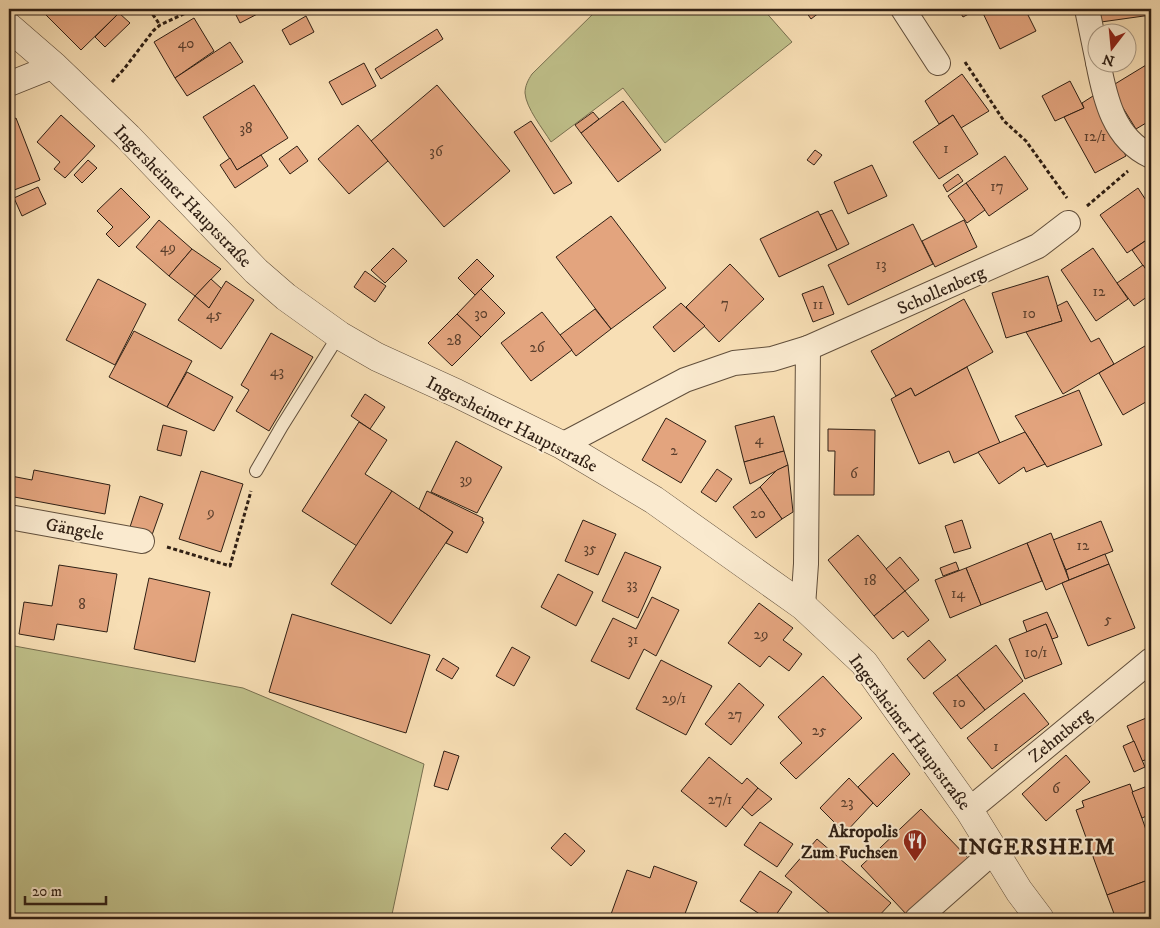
<svg xmlns="http://www.w3.org/2000/svg" width="1160" height="928" font-family="'IM FELL DW Pica',serif">
<style>
.green{fill:#c0c18b;stroke:#787050}
.building{fill:#e3a47e;stroke:#2f1f14}
.lines{fill:none;stroke-linecap:round;stroke-linejoin:round}
.service-casing{stroke:#614f3c;stroke-width:14}
.minor-casing{stroke:#614f3c;stroke-width:26}
.tertiary-casing{stroke:#614f3c;stroke-width:29}
.path{stroke:#2f1f14;stroke-width:3;stroke-dasharray:4 2.5;stroke-linecap:butt}
.service{stroke:#faeacf;stroke-width:12}
.minor{stroke:#faeacf;stroke-width:24}
.tertiary{stroke:#faeacf;stroke-width:28}
.labels{text-anchor:middle;stroke-width:4;stroke-linejoin:round;paint-order:stroke}
.number-label{font-size:15px;fill:#5c402e}
.street-label{font-size:18px;fill:#2f1f14;stroke:#faeacf}
.poi-label{font-size:18px;font-weight:bold;fill:#2f1f14;stroke:#faeacf;text-anchor:end}
.district-label{font-size:22px;font-weight:bold;letter-spacing:1px;fill:#2f1f14;stroke:#faeacf}
</style>
<rect width="100%" height="100%" fill="#f8dfb5"/>
<filter id="stains"><feTurbulence type="fractalNoise" baseFrequency=".004" numOctaves="4"/><feColorMatrix values="0 0 0 0 .2 0 0 0 0 .09 0 0 0 0 .02 0 0 0 .5 -.17"/></filter>
<radialGradient id="worn" r=".72"><stop offset=".6" stop-color="#630" stop-opacity="0"/><stop offset="1" stop-color="#630" stop-opacity=".3"/></radialGradient>
<g class="green">
<path d="M598,9H763L792,42L665,143L623,88L551,142C543,129 526,108 525,93C525,86 528,80 532,74Z"/>
<path d="M9,645L243,688L424,764L391,919H9Z"/>
</g>
<g class="building">
<path d="M40,9H115L119,13L81,50Z"/>
<path d="M233,9H267L240,23Z"/>
<path d="M804,9H824L811,19Z"/>
<path d="M958,9H978L963,17Z"/>
<path d="M981,9H1025L1036,31L1000,49Z"/>
<path d="M1099,9H1151V15L1101,22Z"/>
<path d="M119,13L130,23L105,47L95,37Z"/>
<path d="M306,16L314,32L290,45L282,30Z"/>
<path d="M194,18L214,51L175,78L154,42Z"/>
<path d="M437,29L443,39L381,79L375,69Z"/>
<path d="M230,42L243,62L187,96L175,78Z"/>
<path d="M1151,62V120L1136,129L1110,87Z"/>
<path d="M364,63L376,86L342,105L329,82Z"/>
<path d="M962,74L989,111L961,128L953,115L939,124L925,101Z"/>
<path d="M1070,81L1084,108L1055,121L1042,96Z"/>
<path d="M254,85L288,138L237,170L203,117Z"/>
<path d="M437,85L510,171L444,227L371,141Z"/>
<path d="M1093,96L1126,156L1095,173L1064,117L1084,108L1082,103Z"/>
<path d="M623,101L661,150L618,182L581,133Z"/>
<path d="M593,112L599,119L581,133L575,125Z"/>
<path d="M61,115L95,146L65,178L54,169L60,162L37,142Z"/>
<path d="M953,115L978,154L939,179L913,142Z"/>
<path d="M16,118L40,180L9,192V121Z"/>
<path d="M531,121L572,183L554,194L514,132Z"/>
<path d="M358,125L388,161L349,194L318,159Z"/>
<path d="M297,146L308,161L290,174L279,159Z"/>
<path d="M815,150L822,155L814,165L807,160Z"/>
<path d="M261,155L268,166L235,188L220,165L230,158L237,170Z"/>
<path d="M1005,156L1028,189L989,216L966,183Z"/>
<path d="M88,160L97,168L82,183L74,175Z"/>
<path d="M872,165L887,196L848,214L834,182Z"/>
<path d="M958,174L963,181L947,192L943,185Z"/>
<path d="M966,183L985,210L967,223L948,196Z"/>
<path d="M38,187L46,204L22,216L14,198Z"/>
<path d="M121,188L150,217L119,247L106,234L113,227L97,211Z"/>
<path d="M1138,188L1151,208V237L1127,253L1100,215Z"/>
<path d="M832,210L849,244L837,250L820,215Z"/>
<path d="M818,211L837,250L779,277L760,239Z"/>
<path d="M611,216L666,288L611,329L556,257Z"/>
<path d="M159,220L192,249L169,276L136,247Z"/>
<path d="M964,220L977,247L935,267L922,241Z"/>
<path d="M913,224L933,264L848,305L828,265Z"/>
<path d="M1151,237V277L1132,250Z"/>
<path d="M393,248L407,261L385,283L371,270Z"/>
<path d="M1093,248L1128,299L1096,321L1061,270Z"/>
<path d="M192,249L221,269L195,296L169,276Z"/>
<path d="M477,259L494,276L475,295L458,278Z"/>
<path d="M730,264L764,299L719,342L686,307Z"/>
<path d="M1143,265L1151,277V294L1134,306L1117,283Z"/>
<path d="M365,271L386,286L375,302L354,287Z"/>
<path d="M1048,276L1062,321L1006,338L992,293Z"/>
<path d="M98,279L146,304L115,365L66,340Z"/>
<path d="M211,279L222,289L209,308L195,296Z"/>
<path d="M226,281L254,300L221,349L178,320L195,296L209,308Z"/>
<path d="M823,286L834,314L813,322L802,294Z"/>
<path d="M481,289L505,313L481,337L457,314Z"/>
<path d="M964,299L993,352L915,396L911,388L896,396L871,351Z"/>
<path d="M1067,301L1091,342L1099,338L1114,364L1063,394L1026,332L1062,321L1057,306Z"/>
<path d="M681,303L705,326L674,352L653,327Z"/>
<path d="M595,309L611,329L576,356L560,335Z"/>
<path d="M542,312L572,350L531,381L501,343Z"/>
<path d="M457,314L481,337L452,366L428,343Z"/>
<path d="M134,331L192,361L167,407L109,377Z"/>
<path d="M271,333L313,357L269,431L236,411L249,390L241,385Z"/>
<path d="M1150,343L1151,399L1123,415L1099,373Z"/>
<path d="M967,367L1000,443L954,463L949,451L919,464L891,399L911,388L915,396Z"/>
<path d="M187,372L233,397L214,431L167,407Z"/>
<path d="M1079,390L1102,445L1047,467L1015,416Z"/>
<path d="M365,394L385,407L370,429L351,416Z"/>
<path d="M774,416L784,451L744,462L735,426Z"/>
<path d="M666,418L706,441L681,483L642,460Z"/>
<path d="M359,422L387,440L365,474L392,491L357,546L302,511Z"/>
<path d="M163,425L187,431L181,456L157,450Z"/>
<path d="M828,429L875,430L874,495H834L835,451H828Z"/>
<path d="M1025,432L1045,464L1026,472L1024,467L999,484L978,452Z"/>
<path d="M456,441L502,467L477,513L431,492Z"/>
<path d="M784,451L788,465L750,484L744,462Z"/>
<path d="M9,458L14,459L11,476L32,480L34,470L110,485L105,514L9,496Z"/>
<path d="M788,465L793,512L782,519L760,487L777,470Z"/>
<path d="M717,469L732,479L716,502L701,492Z"/>
<path d="M201,471L243,484L221,552L179,539Z"/>
<path d="M1151,479V490L1146,482Z"/>
<path d="M760,487L782,519L756,538L733,507Z"/>
<path d="M392,491L453,532L391,624L331,584Z"/>
<path d="M427,491L483,518L482,521L484,522L467,553L446,543L453,532L419,509Z"/>
<path d="M140,496L163,504L152,535L130,527Z"/>
<path d="M583,520L616,534L598,575L565,561Z"/>
<path d="M962,520L971,548L954,553L945,526Z"/>
<path d="M1101,521L1113,551L1066,570L1053,540Z"/>
<path d="M1051,533L1069,580L1046,590L1027,543Z"/>
<path d="M858,535L905,591L874,616L828,560Z"/>
<path d="M1027,543L1042,581L981,605L966,568Z"/>
<path d="M625,552L661,567L638,618L602,601Z"/>
<path d="M1105,554L1109,564L1069,580L1066,570Z"/>
<path d="M900,557L919,580L905,591L886,569Z"/>
<path d="M956,562L959,570L943,576L940,568Z"/>
<path d="M1109,564L1135,628L1088,646L1062,583Z"/>
<path d="M59,565L117,574L107,632L57,624L54,640L19,634L24,602L52,606Z"/>
<path d="M966,568L981,605L950,618L935,580Z"/>
<path d="M558,574L593,592L576,626L541,607Z"/>
<path d="M149,578L210,592L195,662L134,649Z"/>
<path d="M905,591L929,620L908,637L903,631L893,639L874,616Z"/>
<path d="M652,597L679,610L656,656L644,649L629,679L591,661L613,618L636,629Z"/>
<path d="M759,603L793,628L783,640L802,654L789,671L769,656L760,667L728,643Z"/>
<path d="M1047,612L1058,637L1052,639L1046,624L1027,632L1023,621Z"/>
<path d="M292,614L430,655L406,733L269,692Z"/>
<path d="M1046,624L1062,664L1025,679L1009,639Z"/>
<path d="M929,640L946,660L924,679L907,659Z"/>
<path d="M996,645L1023,681L985,710L957,675Z"/>
<path d="M512,647L530,657L514,686L496,676Z"/>
<path d="M443,658L459,668L452,679L436,670Z"/>
<path d="M661,660L712,686L686,735L636,709Z"/>
<path d="M957,675L985,710L961,729L933,693Z"/>
<path d="M823,676L862,718L796,779L780,763L802,743L778,717Z"/>
<path d="M739,683L764,705L731,745L705,724Z"/>
<path d="M1024,693L1049,724L992,769L967,738Z"/>
<path d="M1151,716V758L1142,761L1127,726Z"/>
<path d="M1134,741L1145,767L1134,772L1123,746Z"/>
<path d="M444,751L459,756L448,790L434,786Z"/>
<path d="M893,753L910,774L877,807L858,787Z"/>
<path d="M1066,755L1090,782L1046,821L1022,794Z"/>
<path d="M709,757L742,784L747,778L758,788L726,827L681,791Z"/>
<path d="M849,778L873,803L845,833L820,808Z"/>
<path d="M1130,784L1151,844V879L1107,895L1076,810L1084,807L1082,801Z"/>
<path d="M1150,785L1151,814L1142,818L1132,792Z"/>
<path d="M758,788L772,799L752,816L742,807Z"/>
<path d="M921,809L969,859L908,916L861,866Z"/>
<path d="M760,822L793,844L777,867L744,845Z"/>
<path d="M565,833L585,851L571,866L551,848Z"/>
<path d="M817,839L891,903L876,919H836L785,876Z"/>
<path d="M654,866L697,882L683,919H616L610,917L627,870L650,878Z"/>
<path d="M760,871L792,892L773,919H767L740,901Z"/>
<path d="M1151,879V919H1116L1107,895Z"/>
<path d="M938,913L949,919H934Z"/>
</g>
<g class="lines">
<g class="service-casing">
<path id="service" d="M256,471L282,426L339,335"/>
</g>
<g class="minor-casing">
<g id="minor">
<path d="M903,9L938,63"/>
<path d="M1087,9L1098,62"/>
<path d="M1098,62C1105,99 1114,139 1151,156"/>
<path d="M9,84L54,66"/>
<path d="M808,348L1038,246L1068,223"/>
<path d="M562,445L685,380L734,363L772,359L808,348L806,564L803,606"/>
<path d="M9,517L142,541"/>
<path d="M969,810L1151,660"/>
<path d="M917,919L994,851"/>
</g>
</g>
<g class="tertiary-casing">
<path id="tertiary" d="M9,27L54,66L128,137L256,271L286,297L339,335L377,357L456,393L562,445L654,500L803,606L864,663L969,810L1019,891L1040,919"/>
</g>
<g class="path">
<path d="M149,9L160,25"/>
<path d="M965,62L1004,121L1026,141L1067,198"/>
<path d="M112,82L124,69L153,31L160,25L194,9"/>
<path d="M1087,206L1128,171"/>
<path d="M167,547L230,566L251,491"/>
</g>
<use href="#service" class="service"/>
<use href="#minor" class="minor"/>
<use href="#tertiary" class="tertiary"/>
</g>
<defs>
<g id="restaurant-pin" transform="scale(1.25)"><path d="M0 17L-7.5 6A9.5 9.5 0 1 1 7.5 6Z" fill="#8f2418" stroke="#faeacf"/><path d="M-5-6h1v4h1v-4h1v4h1v-4h1v5L-1.5 .5V6h-2V.5L-5-1ZM5-6V6H3V1.5H1.5Q1.5-4 5-6Z" fill="#fff"/></g>
</defs>
<g fill-rule="evenodd">
<use href="#restaurant-pin" x="915" y="841"/>
</g>
<g class="labels">
<g class="number-label">
<text x="186" y="48">40</text>
<text x="246" y="133">38</text>
<text x="1095" y="141">12/1</text>
<text x="946" y="153">1</text>
<text x="436" y="156">36</text>
<text x="997" y="191">17</text>
<text x="168" y="252">49</text>
<text x="881" y="269">13</text>
<text x="1099" y="296">12</text>
<text x="725" y="308">7</text>
<text x="818" y="309">11</text>
<text x="481" y="318">30</text>
<text x="1029" y="318">10</text>
<text x="214" y="319">45</text>
<text x="454" y="345">28</text>
<text x="537" y="352">26</text>
<text x="277" y="376">43</text>
<text x="759" y="444">4</text>
<text x="674" y="455">2</text>
<text x="854" y="478">6</text>
<text x="466" y="484">39</text>
<text x="211" y="517">9</text>
<text x="758" y="518">20</text>
<text x="1083" y="550">12</text>
<text x="590" y="553">35</text>
<text x="870" y="585">18</text>
<text x="632" y="589">33</text>
<text x="958" y="598">14</text>
<text x="82" y="609">8</text>
<text x="1108" y="624">5</text>
<text x="761" y="639">29</text>
<text x="633" y="644">31</text>
<text x="1036" y="657">10/1</text>
<text x="674" y="703">29/1</text>
<text x="959" y="707">10</text>
<text x="735" y="719">27</text>
<text x="819" y="735">25</text>
<text x="996" y="751">1</text>
<text x="1056" y="793">6</text>
<text x="720" y="804">27/1</text>
<text x="847" y="807">23</text>
</g>
<g class="street-label">
<text transform="translate(183 196) rotate(46)" y="6">Ingersheimer Hauptstraße</text>
<text transform="translate(941 290) rotate(-24)" y="6">Schollenberg</text>
<text transform="translate(512 424) rotate(27)" y="6">Ingersheimer Hauptstraße</text>
<text transform="translate(75 529) rotate(10)" y="6">Gängele</text>
<text transform="translate(910 732) rotate(53)" y="6">Ingersheimer Hauptstraße</text>
<text transform="translate(1060 735) rotate(-39)" y="6">Zehntberg</text>
</g>
<g class="poi-label">
<text x="898" y="837">Akropolis<tspan x="898" dy="21">Zum Fuchsen</tspan></text>
</g>
<g class="district-label">
<text x="1037" y="854">INGERSHEIM</text>
</g>
</g>
<rect width="1160" height="928" fill="none" stroke="#f8dfb5" stroke-width="30"/>
<rect x="10" y="10" width="1140" height="908" fill="none" stroke="#2f1f14" stroke-width="2.5"/>
<rect x="15" y="15" width="1130" height="898" fill="none" stroke="#2f1f14"/>
<g transform="translate(1112 48) rotate(196)"><circle r="24" fill="#faeacf" stroke="#a99984"/>
<path d="M0-4L9 19L0 12L-9 19Z" fill="#8f2418"/>
<text y="-8" font-size="14" font-weight="bold" text-anchor="middle" fill="#2f1f14">N</text>
</g>
<path d="M25 896v8h81v-8" fill="none" stroke="#2f1f14" stroke-width="2.5"/>
<text x="32" y="896" font-size="15" fill="#2f1f14" stroke="#faeacf" stroke-width="4" paint-order="stroke">20 m</text>
<rect width="100%" height="100%" filter="url(#stains)"/>
<rect width="100%" height="100%" fill="url(#worn)"/>
</svg>
